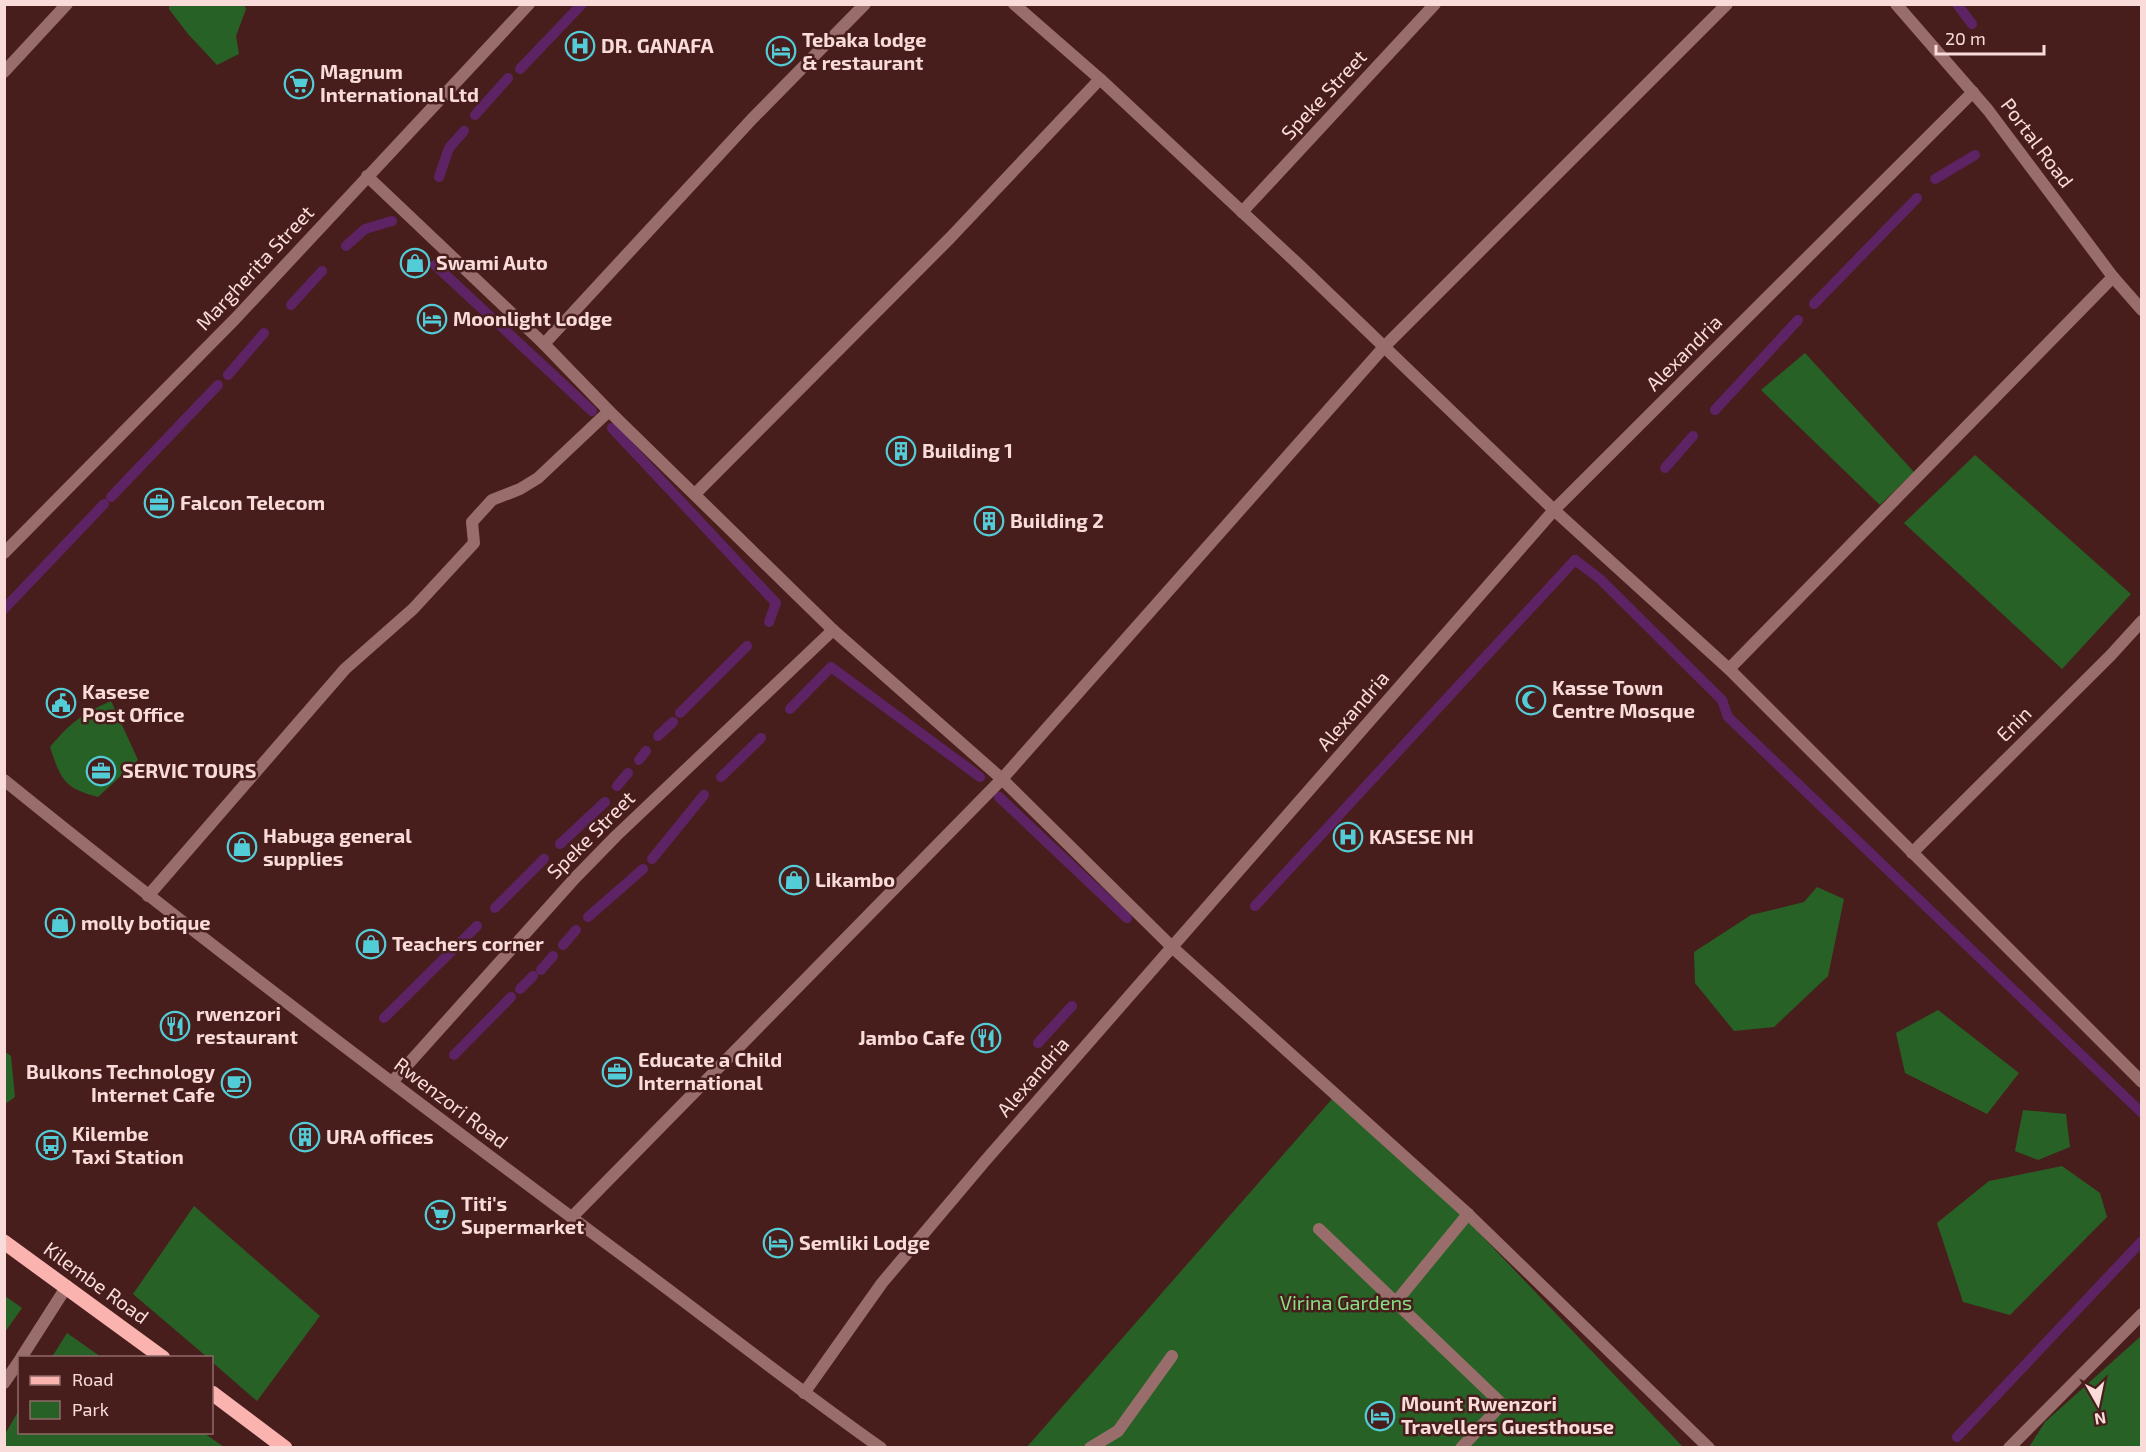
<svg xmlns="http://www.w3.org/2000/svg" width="2146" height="1452" font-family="'Exo 2',sans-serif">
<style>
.green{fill:#276126}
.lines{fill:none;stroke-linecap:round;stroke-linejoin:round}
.stream{stroke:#5e2365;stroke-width:10}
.service{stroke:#996d6b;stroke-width:12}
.minor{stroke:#996d6b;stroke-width:12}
.tertiary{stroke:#996d6b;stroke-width:12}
.primary{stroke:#fab3ae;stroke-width:15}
.labels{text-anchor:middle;stroke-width:5;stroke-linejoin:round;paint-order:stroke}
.poi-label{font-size:20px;font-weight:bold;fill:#f9dcd9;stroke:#481e1d;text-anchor:start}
.street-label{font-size:20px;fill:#f9dcd9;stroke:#481e1d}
.park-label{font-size:20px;fill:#87e083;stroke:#481e1d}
</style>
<rect width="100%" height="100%" fill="#481e1d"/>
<g class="green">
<path d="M169,5H244L246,9L236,36L239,54L217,65L188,34L169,9Z"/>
<path d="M1805,353L1914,472L1880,505L1761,390Z"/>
<path d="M1975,455L2131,594L2062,669L1904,523Z"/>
<path d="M111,701L138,760L98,797C64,788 61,780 50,747C69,724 83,713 111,701Z"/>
<path d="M1817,887L1844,899L1828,976L1774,1027L1734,1031L1695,983L1694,952L1751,915L1804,902Z"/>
<path d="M1938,1010L2019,1073L1987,1114L1905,1073L1896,1033Z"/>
<path d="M5,1052L11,1056L15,1097L5,1104Z"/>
<path d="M1339,1091L1443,1195L1683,1447L1026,1448Z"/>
<path d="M2023,1110L2066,1114L2070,1147L2038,1160L2015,1151Z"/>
<path d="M2062,1166L2100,1193L2107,1217L2010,1315L1963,1302L1937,1223L1989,1181Z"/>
<path d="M194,1206L320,1316L257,1401L212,1362V1358L207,1357L133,1294Z"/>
<path d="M5,1296L22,1308L5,1332Z"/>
<path d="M67,1333L101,1357H52Z"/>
<path d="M2141,1336V1447H2029L2045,1422Z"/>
<path d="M19,1410L20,1432L204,1433L224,1447H5V1434Z"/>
</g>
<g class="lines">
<g class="stream">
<path d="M1957,4L1972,24"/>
<path d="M520,69L582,4"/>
<path d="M475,115L508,78"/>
<path d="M439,177L449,148L464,131"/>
<path d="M1935,179L1975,155"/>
<path d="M346,246L365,229L392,221"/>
<path d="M435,265L592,411"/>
<path d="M1814,304L1917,198"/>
<path d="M291,305L322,271"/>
<path d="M228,375L264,333"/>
<path d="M1715,410L1798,320"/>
<path d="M612,428L776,603L769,622"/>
<path d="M1665,468L1693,436"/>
<path d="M111,497L218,385"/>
<path d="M4,609L104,504"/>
<path d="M790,709L831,667L980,777"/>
<path d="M680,713L747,646"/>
<path d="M658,736L673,722"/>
<path d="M639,760L646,751"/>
<path d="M721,777L761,738"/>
<path d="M617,786L628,773"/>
<path d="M999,797L1127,918"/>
<path d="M560,844L605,802"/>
<path d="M652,859L704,795"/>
<path d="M1255,906L1575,560L1600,579L1722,700L1728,717L2142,1113"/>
<path d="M495,908L544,859"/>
<path d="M588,917L643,869"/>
<path d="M563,945L576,930"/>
<path d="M541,970L553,956"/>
<path d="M520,989L533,976"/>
<path d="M384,1018L477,926"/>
<path d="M1038,1043L1072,1006"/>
<path d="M454,1055L511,997"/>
<path d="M1957,1437L2142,1241"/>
</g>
<g class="service">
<path d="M1319,1229L1502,1404L1461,1448"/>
<path d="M1395,1303L1468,1214"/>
<path d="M1090,1448L1118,1431L1172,1356"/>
</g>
<g class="minor">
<path d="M1014,4L1100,79L1298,264L1554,510L1729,669L2142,1082"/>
<path d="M1896,4L1988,110L2113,277L2142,310"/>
<path d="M4,72L67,4"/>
<path d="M367,176L544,344L609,411L833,630L1002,779L1172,947L1468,1214L1709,1448"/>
<path d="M1242,212L1435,4"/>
<path d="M544,344L752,119L865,4"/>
<path d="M695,494L950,238L1100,79"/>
<path d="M1729,669L2113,277"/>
<path d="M4,780C203,941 406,1094 610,1246C701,1313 789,1383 881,1448"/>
<path d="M1912,853L2111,655L2142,621"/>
<path d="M148,896L345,669L413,609L474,543L472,522L492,500L520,489L538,478L609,411"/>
<path d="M392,1082L575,878L616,836L833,630"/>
<path d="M572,1217L1002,779L1384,347L1727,4"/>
<path d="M21,1358L67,1286"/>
<path d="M4,1383L20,1360"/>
<path d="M804,1393L882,1283L985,1161L1554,510L1973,92"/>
<path d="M2009,1448L2142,1314"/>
</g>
<path class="tertiary" d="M4,553L235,319L529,4"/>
<g class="primary">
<path d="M4,1242L163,1358"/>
<path d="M212,1393L285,1448"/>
</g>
</g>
<defs>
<g id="hospital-ring" transform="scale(1.5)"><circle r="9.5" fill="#481e1d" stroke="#52ccd6" stroke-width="1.5"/><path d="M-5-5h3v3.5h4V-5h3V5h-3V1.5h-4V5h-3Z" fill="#52ccd6"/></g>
<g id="hotel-ring" transform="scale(1.5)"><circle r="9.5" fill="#481e1d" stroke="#52ccd6" stroke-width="1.5"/><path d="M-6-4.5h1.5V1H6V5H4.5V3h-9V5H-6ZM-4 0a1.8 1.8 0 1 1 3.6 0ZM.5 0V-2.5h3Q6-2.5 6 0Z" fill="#52ccd6"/></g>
<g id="supermarket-ring" transform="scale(1.5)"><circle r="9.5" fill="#481e1d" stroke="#52ccd6" stroke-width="1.5"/><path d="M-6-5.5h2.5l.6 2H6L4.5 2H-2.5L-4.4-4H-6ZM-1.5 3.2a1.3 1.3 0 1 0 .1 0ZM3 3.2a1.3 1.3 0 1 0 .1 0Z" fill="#52ccd6"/></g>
<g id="shop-ring" transform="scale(1.5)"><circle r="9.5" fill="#481e1d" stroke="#52ccd6" stroke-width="1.5"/><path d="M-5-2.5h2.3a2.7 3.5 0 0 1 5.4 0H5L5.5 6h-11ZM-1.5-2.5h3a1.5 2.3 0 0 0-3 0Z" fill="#52ccd6"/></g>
<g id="building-ring" transform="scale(1.5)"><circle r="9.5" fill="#481e1d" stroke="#52ccd6" stroke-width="1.5"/><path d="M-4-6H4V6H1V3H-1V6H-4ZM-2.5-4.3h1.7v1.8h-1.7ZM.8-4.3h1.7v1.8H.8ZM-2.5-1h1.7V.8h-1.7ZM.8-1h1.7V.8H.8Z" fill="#52ccd6"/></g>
<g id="office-ring" transform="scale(1.5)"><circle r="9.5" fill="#481e1d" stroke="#52ccd6" stroke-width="1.5"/><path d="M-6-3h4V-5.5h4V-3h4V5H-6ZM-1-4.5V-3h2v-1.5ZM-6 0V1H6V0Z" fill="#52ccd6"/></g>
<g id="mosque-ring" transform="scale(1.5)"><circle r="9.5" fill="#481e1d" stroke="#52ccd6" stroke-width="1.5"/><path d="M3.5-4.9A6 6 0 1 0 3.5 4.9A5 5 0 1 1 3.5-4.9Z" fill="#52ccd6"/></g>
<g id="civic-ring" transform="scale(1.5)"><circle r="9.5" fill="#481e1d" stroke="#52ccd6" stroke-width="1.5"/><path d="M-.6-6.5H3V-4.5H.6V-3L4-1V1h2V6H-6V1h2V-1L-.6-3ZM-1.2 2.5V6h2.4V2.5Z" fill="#52ccd6"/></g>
<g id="restaurant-ring" transform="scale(1.5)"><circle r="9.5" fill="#481e1d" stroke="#52ccd6" stroke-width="1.5"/><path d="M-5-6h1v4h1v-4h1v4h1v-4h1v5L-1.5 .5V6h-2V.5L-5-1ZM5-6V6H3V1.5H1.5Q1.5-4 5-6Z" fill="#52ccd6"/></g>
<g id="cafe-ring" transform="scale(1.5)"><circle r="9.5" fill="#481e1d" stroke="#52ccd6" stroke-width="1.5"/><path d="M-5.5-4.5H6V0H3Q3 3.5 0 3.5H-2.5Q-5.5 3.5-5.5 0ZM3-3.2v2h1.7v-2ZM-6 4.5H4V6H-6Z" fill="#52ccd6"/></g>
<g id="bus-ring" transform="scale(1.5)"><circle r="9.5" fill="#481e1d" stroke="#52ccd6" stroke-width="1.5"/><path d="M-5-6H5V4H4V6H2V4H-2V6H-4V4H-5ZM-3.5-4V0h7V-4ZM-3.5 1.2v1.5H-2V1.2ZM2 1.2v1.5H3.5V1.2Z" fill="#52ccd6"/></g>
</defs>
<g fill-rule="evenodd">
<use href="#hospital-ring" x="580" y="46"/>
<use href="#hotel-ring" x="781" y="51"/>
<use href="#supermarket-ring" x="299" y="84"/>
<use href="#shop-ring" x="415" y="263"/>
<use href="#hotel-ring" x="432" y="319"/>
<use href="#building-ring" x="901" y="451"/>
<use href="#office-ring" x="159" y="503"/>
<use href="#building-ring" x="989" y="521"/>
<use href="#mosque-ring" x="1531" y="700"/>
<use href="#civic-ring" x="61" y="703"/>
<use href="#office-ring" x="101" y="771"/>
<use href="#hospital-ring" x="1348" y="837"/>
<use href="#shop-ring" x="242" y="847"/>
<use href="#shop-ring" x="794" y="880"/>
<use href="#shop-ring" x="60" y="923"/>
<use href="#shop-ring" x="371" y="944"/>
<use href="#restaurant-ring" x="175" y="1026"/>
<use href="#restaurant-ring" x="986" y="1038"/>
<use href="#office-ring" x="617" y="1072"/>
<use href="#cafe-ring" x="236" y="1083"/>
<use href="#building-ring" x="305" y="1137"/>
<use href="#bus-ring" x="51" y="1145"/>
<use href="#supermarket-ring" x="440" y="1215"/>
<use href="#hotel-ring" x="778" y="1243"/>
<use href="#hotel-ring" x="1380" y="1416"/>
</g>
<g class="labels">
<g class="poi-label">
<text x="802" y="47">Tebaka lodge<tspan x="802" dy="23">&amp; restaurant</tspan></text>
<text x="601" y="53">DR. GANAFA</text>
<text x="320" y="79">Magnum<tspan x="320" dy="23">International Ltd</tspan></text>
<text x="436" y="270">Swami Auto</text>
<text x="453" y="326">Moonlight Lodge</text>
<text x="922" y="458">Building 1</text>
<text x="180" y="510">Falcon Telecom</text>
<text x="1010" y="528">Building 2</text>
<text x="1552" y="695">Kasse Town<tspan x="1552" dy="23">Centre Mosque</tspan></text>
<text x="82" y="699">Kasese<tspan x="82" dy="23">Post Office</tspan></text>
<text x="122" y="778">SERVIC TOURS</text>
<text x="263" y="843">Habuga general<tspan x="263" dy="23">supplies</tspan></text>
<text x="1369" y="844">KASESE NH</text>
<text x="815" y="887">Likambo</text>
<text x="81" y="930">molly botique</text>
<text x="392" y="951">Teachers corner</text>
<text x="196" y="1021">rwenzori<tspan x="196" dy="23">restaurant</tspan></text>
<text x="965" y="1045" text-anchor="end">Jambo Cafe</text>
<text x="638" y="1067">Educate a Child<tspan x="638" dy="23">International</tspan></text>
<text x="215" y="1079" text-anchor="end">Bulkons Technology<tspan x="215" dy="23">Internet Cafe</tspan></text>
<text x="72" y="1141">Kilembe<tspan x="72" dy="23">Taxi Station</tspan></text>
<text x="326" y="1144">URA offices</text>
<text x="461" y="1211">Titi's<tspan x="461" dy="23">Supermarket</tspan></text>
<text x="799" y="1250">Semliki Lodge</text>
<text x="1401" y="1411">Mount Rwenzori<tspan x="1401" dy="23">Travellers Guesthouse</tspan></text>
</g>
<g class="street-label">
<text transform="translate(1324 95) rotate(-47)" y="7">Speke Street</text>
<text transform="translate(2037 143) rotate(53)" y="7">Portal Road</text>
<text transform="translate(255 268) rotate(-47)" y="7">Margherita Street</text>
<text transform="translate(1684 353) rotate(-45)" y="7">Alexandria</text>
<text transform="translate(1353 711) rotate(-49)" y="7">Alexandria</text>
<text transform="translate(2014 724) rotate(-45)" y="7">Enin</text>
<text transform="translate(591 835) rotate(-45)" y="7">Speke Street</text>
<text transform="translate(1033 1077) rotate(-49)" y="7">Alexandria</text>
<text transform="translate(451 1103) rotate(37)" y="7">Rwenzori Road</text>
<text transform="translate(96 1283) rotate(36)" y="7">Kilembe Road</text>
</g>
<g class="park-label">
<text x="1346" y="1310">Virina Gardens</text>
</g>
</g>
<rect width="2146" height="1452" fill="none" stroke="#f9dcd9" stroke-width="12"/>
<rect x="18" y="1356" width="195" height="78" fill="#481e1d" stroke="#8f6a68" stroke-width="1.5"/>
<rect x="30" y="1376" width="30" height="9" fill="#fab3ae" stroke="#8f6a68" stroke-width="1.5"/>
<text x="72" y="1386" font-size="18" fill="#f9dcd9">Road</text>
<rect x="30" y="1401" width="30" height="18" fill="#276126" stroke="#8f6a68" stroke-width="1.5"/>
<text x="72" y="1416" font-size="18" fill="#f9dcd9">Park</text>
<g transform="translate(2098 1404) rotate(171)" stroke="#481e1d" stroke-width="4.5" paint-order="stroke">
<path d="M0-4.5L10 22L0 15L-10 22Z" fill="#f9dcd9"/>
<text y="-9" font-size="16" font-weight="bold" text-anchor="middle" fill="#f9dcd9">N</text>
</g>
<path d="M1936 45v9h108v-9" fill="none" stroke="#f9dcd9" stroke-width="3"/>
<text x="1945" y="45" font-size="18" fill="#f9dcd9" stroke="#481e1d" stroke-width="4.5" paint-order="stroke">20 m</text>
</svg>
